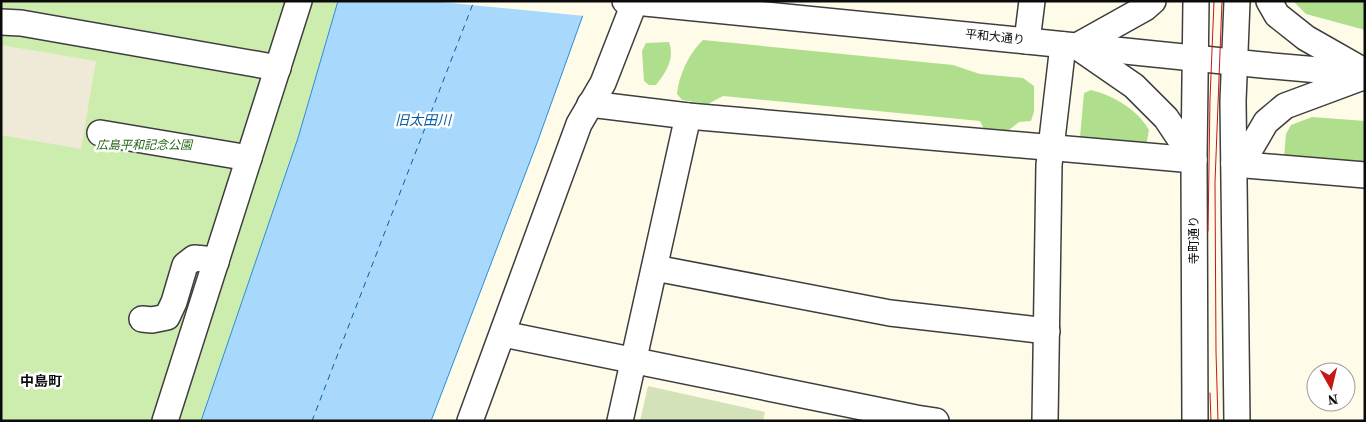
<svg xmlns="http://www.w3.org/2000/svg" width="1366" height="422" font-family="'Source Serif 4','Noto Sans JP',serif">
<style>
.green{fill:#cdedaf}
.forest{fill:#afdf8d}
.cemetery{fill:#d3e2b9}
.plaza{fill:#efe9d8}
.water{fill:#a8d9fc;stroke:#288cd9}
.pier{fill:#fffbe9}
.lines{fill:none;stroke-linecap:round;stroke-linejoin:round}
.ferry{stroke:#0a5da7;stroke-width:1;stroke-dasharray:6 5;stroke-linecap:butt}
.minor-casing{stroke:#3e3e3e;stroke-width:28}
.minor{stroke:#fff;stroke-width:25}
.tram{stroke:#c61719;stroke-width:1}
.labels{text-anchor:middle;stroke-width:5;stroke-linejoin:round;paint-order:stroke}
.street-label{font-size:12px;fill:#0b0b0b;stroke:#fff}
.park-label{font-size:12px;font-style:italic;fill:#246716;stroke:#fff}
.water-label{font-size:14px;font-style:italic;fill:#0a5da7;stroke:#fff}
.neighbourhood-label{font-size:14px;font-weight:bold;fill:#0b0b0b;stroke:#fff}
</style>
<rect width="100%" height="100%" fill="#fffbe9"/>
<path class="green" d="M1,1H338L298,138L201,421H1Z"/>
<g class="forest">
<path d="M1293,1H1365V30L1306,14Z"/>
<path d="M703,40L953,65L980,74L1023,78L1034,86V112L1031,121L1019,122L1008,131L984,129L980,121L723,96L708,104L682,100L677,94C679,75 689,53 703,40Z"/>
<path d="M669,42C675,59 666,72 656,85H649L644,81L642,51L646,43Z"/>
<path d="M1091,90C1114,96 1137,109 1149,130L1146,146L1080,137L1084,93Z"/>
<path d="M1312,117L1365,121V164L1284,157L1286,134L1291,125Z"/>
</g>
<path class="cemetery" d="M648,386L765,412L763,421H640Z"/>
<path class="plaza" d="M1,45L96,61L81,149L1,135Z"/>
<path class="water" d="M338,1H588L537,143L431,421H201L298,138Z"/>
<path class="pier" d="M430,1H590L585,16Z"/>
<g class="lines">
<path class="ferry" d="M312,421L474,1"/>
<g class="minor-casing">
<g id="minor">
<path d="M625,1L1027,41L1262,65L1365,74"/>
<path d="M1269,1L1277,15L1306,38L1364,71"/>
<path d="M1,22L21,23L278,68"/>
<path d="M1027,41L1032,1"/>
<path d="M1077,46L1145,8L1153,1"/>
<path d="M1079,48L1134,86L1166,118L1194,160"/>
<path d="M590,104L688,116L1194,160"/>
<path d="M100,133L249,158"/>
<path d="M1234,164L1246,156L1266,122L1285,106L1363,77"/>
<path d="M1234,164L1365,175"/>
<path d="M655,268L890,313L1047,331"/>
<path d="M142,319L152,320L167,317L174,302L185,265L194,258L205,259L216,262"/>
<path d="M503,334L916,418L936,421"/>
<path d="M165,421L299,1"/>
<path d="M470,421L579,124L603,83L635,1"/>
<path d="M620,421L688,116"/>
<path d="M1045,421L1049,165L1063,45"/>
<path d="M1195,421L1194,160L1196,1"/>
<path d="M1237,421L1233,101L1237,1"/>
</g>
</g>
<use href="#minor" class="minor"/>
<g class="tram">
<path d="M1208,231L1210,99L1214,1"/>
<path d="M1210,393L1211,421"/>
<path d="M1218,421L1216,352L1215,182L1222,1"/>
</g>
</g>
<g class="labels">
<g class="street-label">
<text transform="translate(995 37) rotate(6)" y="4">平和大通り</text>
<text transform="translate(1194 240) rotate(-90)" y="4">寺町通り</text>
</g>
<g class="park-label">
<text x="144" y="149">広島平和記念公園</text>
</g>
<g class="water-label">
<text x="423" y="125">旧太田川</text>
</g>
<g class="neighbourhood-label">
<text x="41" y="386">中島町</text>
</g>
</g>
<rect width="1366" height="422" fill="none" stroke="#0b0b0b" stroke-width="5"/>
<g transform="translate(1331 387) rotate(172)"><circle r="24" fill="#ffffff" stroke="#9d9d9d"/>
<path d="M0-4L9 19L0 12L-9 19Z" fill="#c61719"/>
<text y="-8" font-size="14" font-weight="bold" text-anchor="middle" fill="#0b0b0b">N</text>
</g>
</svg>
